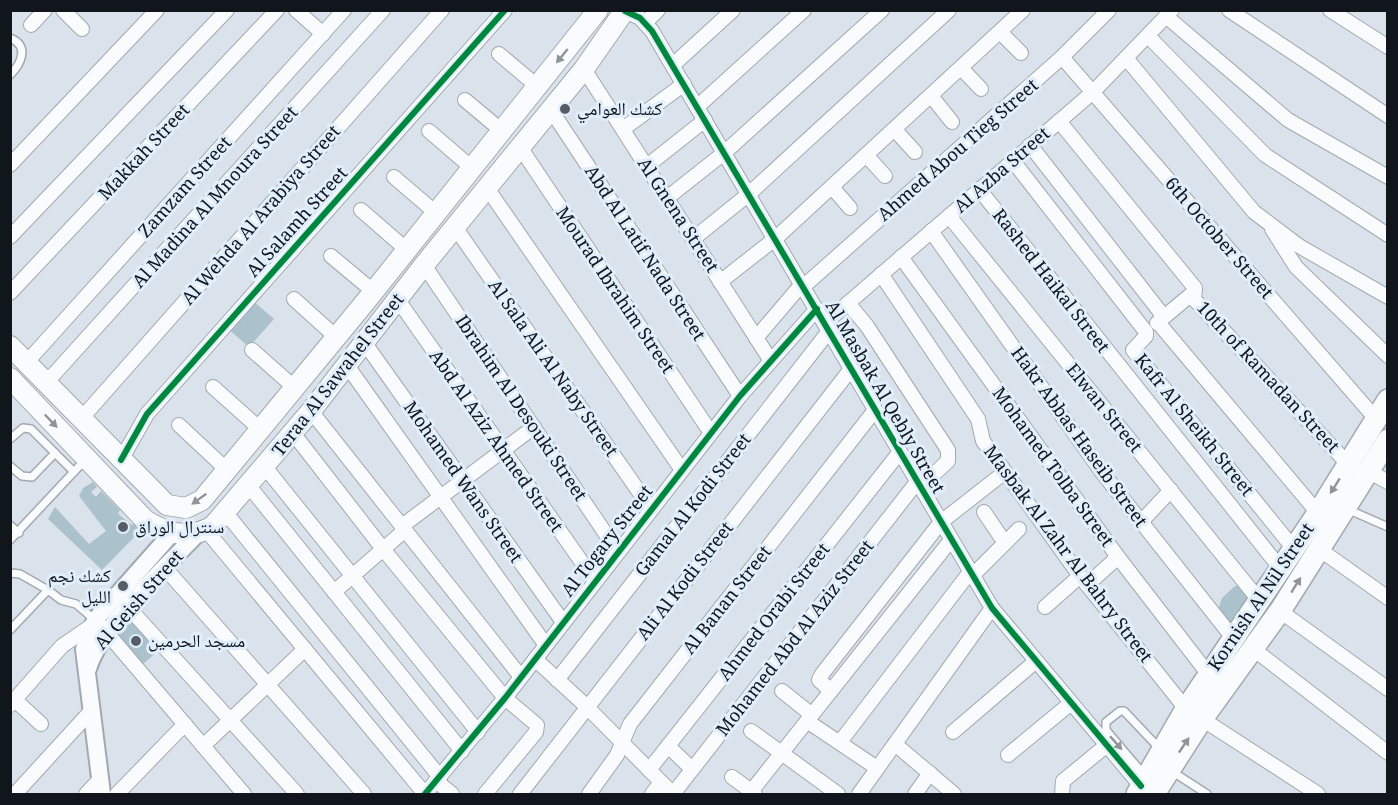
<svg xmlns="http://www.w3.org/2000/svg" width="1398" height="805" font-family="Georgia,'Noto Naskh Arabic',serif">
<style>
.building{fill:#abc2cd}
.lines{fill:none;stroke-linecap:round;stroke-linejoin:round}
.service-casing{stroke:#a2a9b0;stroke-width:10}
.minor-casing{stroke:#a2a9b0;stroke-width:16}
.tertiary-casing{stroke:#a2a9b0;stroke-width:20}
.secondary-casing{stroke:#a2a9b0;stroke-width:22}
.primary-casing{stroke:#a2a9b0;stroke-width:24}
.service{stroke:#f9fbfc;stroke-width:7}
.minor{stroke:#f9fbfc;stroke-width:14}
.tertiary{stroke:#f9fbfc;stroke-width:16}
.secondary{stroke:#f9fbfc;stroke-width:20}
.primary{stroke:#f9fbfc;stroke-width:21}
.cycleway-casing{stroke:#e1eefc;stroke-width:10}
.cycleway{stroke:#00873e;stroke-width:6}
.oneway{fill:#909497}
.poi-dot{fill:#575d64;stroke:#e1eefc;stroke-width:2}
.labels{text-anchor:middle;stroke-width:6;stroke-linejoin:round;paint-order:stroke}
.poi-label{font-size:18px;fill:#10161c;stroke:#e1eefc;text-anchor:start}
.street-label{font-size:18px;fill:#10161c;stroke:#e1eefc}
</style>
<rect width="100%" height="100%" fill="#dae2eb"/>
<g class="building">
<path d="M253,301L274,319L249,347L228,329Z"/>
<path d="M93,482L97,487L91,492L96,497L101,491L120,510L118,514L132,525L137,522L143,528L102,570L48,519L55,507L89,544L106,531L79,496L83,488Z"/>
<path d="M1235,586H1244L1254,598L1242,619L1231,623L1218,610L1222,598Z"/>
<path d="M130,617L160,649L142,665L112,633Z"/>
</g>
<g class="lines">
<g class="service-casing">
<g id="service">
<path d="M10,38C30,46 21,64 10,75"/>
<path d="M10,439L23,428L31,429L74,472"/>
<path d="M10,466L22,476L32,477L55,453"/>
<path d="M1347,509L1388,527"/>
<path d="M10,525L19,533"/>
<path d="M10,540L85,460"/>
<path d="M10,573L20,574L48,590L61,600L76,604L95,620"/>
<path d="M10,630L48,590"/>
<path d="M1173,772L1207,794"/>
<path d="M1145,776L1106,730V722L1120,711H1124L1159,748"/>
</g>
</g>
<g class="minor-casing">
<g id="minor">
<path d="M63,10L82,29"/>
<path d="M296,10L323,34"/>
<path d="M1229,10L1388,116"/>
<path d="M1330,10L1388,47"/>
<path d="M625,11L640,18L652,31L992,608L1141,786"/>
<path d="M1167,17L1288,120L1388,177"/>
<path d="M646,22L658,10"/>
<path d="M31,25L45,10"/>
<path d="M1000,32L1021,53"/>
<path d="M1148,36L1265,155L1388,235"/>
<path d="M499,54L537,86"/>
<path d="M1062,57L1376,419"/>
<path d="M1126,58L1254,212L1299,246L1388,297"/>
<path d="M673,65L733,10"/>
<path d="M584,69L771,361"/>
<path d="M962,69L981,89"/>
<path d="M932,97L952,122"/>
<path d="M465,100L502,131"/>
<path d="M697,107L804,10"/>
<path d="M551,110L740,396"/>
<path d="M1059,121L1195,288L1194,299L1348,464"/>
<path d="M623,129L684,84"/>
<path d="M895,130L915,152"/>
<path d="M429,131L472,168"/>
<path d="M1030,145L1161,313V326L1318,513"/>
<path d="M520,147L711,433"/>
<path d="M867,156L885,176"/>
<path d="M1013,161L1146,332V336L1133,350L1294,549"/>
<path d="M10,165L157,10"/>
<path d="M647,166L705,120"/>
<path d="M394,177L436,213"/>
<path d="M832,187L850,208"/>
<path d="M487,188L682,470"/>
<path d="M979,189L1281,569"/>
<path d="M667,198L724,153L882,10"/>
<path d="M361,210L407,250"/>
<path d="M949,216L1259,600"/>
<path d="M455,227L651,509"/>
<path d="M1272,229L1296,267L1388,356"/>
<path d="M931,231L1101,471L1233,638"/>
<path d="M10,237L227,10"/>
<path d="M693,239L750,193L949,10"/>
<path d="M331,256L374,292"/>
<path d="M901,257L1118,557L1209,675"/>
<path d="M424,265L618,552"/>
<path d="M881,274L978,419L983,441L1080,576L1186,709"/>
<path d="M720,282L776,238L1023,10"/>
<path d="M804,286L1062,57L1109,10"/>
<path d="M10,293L277,10"/>
<path d="M294,299L336,337"/>
<path d="M398,300L595,581"/>
<path d="M848,303L867,326L948,450V461L920,487"/>
<path d="M825,323L1093,92L1172,10"/>
<path d="M1157,323L1194,292"/>
<path d="M756,338L802,284"/>
<path d="M364,342L563,622"/>
<path d="M252,350L295,388"/>
<path d="M26,363L344,10"/>
<path d="M346,364L545,644"/>
<path d="M46,383L383,10"/>
<path d="M213,387L260,429"/>
<path d="M311,411L521,677"/>
<path d="M81,419L442,10"/>
<path d="M179,425L227,470"/>
<path d="M293,433L383,549L505,698L537,725L536,732L485,794"/>
<path d="M121,460L147,414L505,10"/>
<path d="M265,467L478,732"/>
<path d="M1368,471L1388,482"/>
<path d="M249,486L462,751"/>
<path d="M984,512L1005,543"/>
<path d="M226,513L440,777"/>
<path d="M1141,522L1171,490"/>
<path d="M402,526L534,427"/>
<path d="M206,530L425,794"/>
<path d="M1319,549L1388,598"/>
<path d="M165,568L364,794"/>
<path d="M972,576L1019,529"/>
<path d="M1087,585L1118,557"/>
<path d="M334,592L405,530"/>
<path d="M1045,607L1080,576"/>
<path d="M129,608L297,794"/>
<path d="M1280,611L1388,689"/>
<path d="M102,627L244,794"/>
<path d="M1252,648L1388,753"/>
<path d="M535,659L586,706L673,794"/>
<path d="M557,680L829,331"/>
<path d="M782,691L812,715"/>
<path d="M831,691L819,680L822,674L941,522L1005,472"/>
<path d="M15,700L41,724"/>
<path d="M10,705L62,646L91,626"/>
<path d="M1202,719L1318,794"/>
<path d="M807,721L877,768"/>
<path d="M751,731L838,794"/>
<path d="M953,732L1036,661"/>
<path d="M840,742L970,572"/>
<path d="M895,744L954,794"/>
<path d="M203,746L305,649"/>
<path d="M668,746L692,769"/>
<path d="M1008,755L1071,703"/>
<path d="M649,770L899,453"/>
<path d="M732,777L755,794"/>
<path d="M436,781L452,794"/>
<path d="M15,794L91,711"/>
<path d="M86,794L100,779"/>
<path d="M117,794L185,724"/>
<path d="M425,794L505,698L740,396L817,309"/>
<path d="M520,794L851,369"/>
<path d="M589,794L617,755L630,724L875,410"/>
<path d="M652,794L661,782"/>
<path d="M673,794L917,482"/>
<path d="M749,794L951,540"/>
<path d="M859,794L992,608"/>
<path d="M915,794L930,773"/>
<path d="M1062,794L1063,781L1107,745"/>
</g>
</g>
<g class="tertiary-casing">
<g id="tertiary">
<path d="M88,669C101,625 165,568 198,533"/>
<path d="M102,794L84,649L95,620L172,533"/>
</g>
</g>
<g class="secondary-casing">
<g id="secondary">
<path d="M10,346L167,505L186,508L202,500L366,301L598,10"/>
<path d="M10,378L145,520C167,534 190,540 213,526L311,411L424,265L584,69L625,10"/>
</g>
</g>
<g class="primary-casing">
<g id="primary">
<path d="M1137,794L1186,709L1318,513L1388,400"/>
<path d="M1154,794L1202,719L1280,611L1388,440"/>
</g>
</g>
<use href="#service" class="service"/>
<use href="#minor" class="minor"/>
<use href="#tertiary" class="tertiary"/>
<use href="#secondary" class="secondary"/>
<use href="#primary" class="primary"/>
<g class="cycleway-casing">
<g id="cycleway">
<path d="M625,11L640,18L652,31L992,608L1141,786"/>
<path d="M121,460L147,414L505,10"/>
<path d="M425,794L505,698L740,396L817,309"/>
</g>
</g>
<use href="#cycleway" class="cycleway"/>
</g>
<defs><path id="oneway-solid" d="M-6-.8H1V-3.2L6.5 0L1 3.2V.8H-6Z" transform="scale(1.5)"/></defs>
<g class="oneway">
<use href="#oneway-solid" transform="translate(562 56) rotate(129)"/>
<use href="#oneway-solid" transform="translate(51 421) rotate(46)"/>
<use href="#oneway-solid" transform="translate(1335 486) rotate(122)"/>
<use href="#oneway-solid" transform="translate(199 499) rotate(144)"/>
<use href="#oneway-solid" transform="translate(1296 585) rotate(-58)"/>
<use href="#oneway-solid" transform="translate(1116 743) rotate(49)"/>
<use href="#oneway-solid" transform="translate(1184 745) rotate(-56)"/>
</g>
<g class="poi-dot">
<circle cx="565" cy="109" r="6"/>
<circle cx="123" cy="527" r="6"/>
<circle cx="123" cy="586" r="6"/>
<circle cx="136" cy="641" r="6"/>
</g>
<g class="labels">
<g class="poi-label">
<text x="577" y="115">كشك العوامي</text>
<text x="135" y="533">سنترال الوراق</text>
<text x="111" y="582" text-anchor="end">كشك نجم<tspan x="111" dy="21">الليل</tspan></text>
<text x="148" y="647">مسجد الحرمين</text>
</g>
<g class="street-label">
<text transform="translate(958 150) rotate(-41)" y="6">Ahmed Abou Tieg Street</text>
<text transform="translate(144 152) rotate(-47)" y="6">Makkah Street</text>
<text transform="translate(1002 170) rotate(-41)" y="6">Al Azba Street</text>
<text transform="translate(185 187) rotate(-48)" y="6">Zamzam Street</text>
<text transform="translate(215 197) rotate(-48)" y="6">Al Madina Al Mnoura Street</text>
<text transform="translate(261 215) rotate(-49)" y="6">Al Wehda Al Arabiya Street</text>
<text transform="translate(678 215) rotate(57)" y="6">Al Gnena Street</text>
<text transform="translate(297 222) rotate(-48)" y="6">Al Salamh Street</text>
<text transform="translate(1219 238) rotate(49)" y="6">6th October Street</text>
<text transform="translate(645 253) rotate(57)" y="6">Abd Al Latif Nada Street</text>
<text transform="translate(1051 281) rotate(52)" y="6">Rashed Haikal Street</text>
<text transform="translate(615 290) rotate(56)" y="6">Mourad Ibrahim Street</text>
<text transform="translate(553 368) rotate(55)" y="6">Al Sala Ali Al Naby Street</text>
<text transform="translate(338 375) rotate(-52)" y="6">Teraa Al Sawahel Street</text>
<text transform="translate(1268 377) rotate(47)" y="6">10th of Ramadan Street</text>
<text transform="translate(885 397) rotate(60)" y="6">Al Masbak Al Qebly Street</text>
<text transform="translate(521 408) rotate(56)" y="6">Ibrahim Al Desouki Street</text>
<text transform="translate(1104 408) rotate(51)" y="6">Elwan Street</text>
<text transform="translate(1194 425) rotate(51)" y="6">Kafr Al Sheikh Street</text>
<text transform="translate(1079 437) rotate(54)" y="6">Hakr Abbas Haseib Street</text>
<text transform="translate(496 441) rotate(55)" y="6">Abd Al Aziz Ahmed Street</text>
<text transform="translate(1053 467) rotate(54)" y="6">Mohamed Tolba Street</text>
<text transform="translate(463 482) rotate(55)" y="6">Mohamed Wans Street</text>
<text transform="translate(693 505) rotate(-52)" y="6">Gamal Al Kodi Street</text>
<text transform="translate(607 541) rotate(-52)" y="6">Al Togary Street</text>
<text transform="translate(1068 554) rotate(53)" y="6">Masbak Al Zahr Al Bahry Street</text>
<text transform="translate(685 581) rotate(-52)" y="6">Ali Al Kodi Street</text>
<text transform="translate(1261 597) rotate(-56)" y="6">Kornish Al Nil Street</text>
<text transform="translate(139 600) rotate(-49)" y="6">Al Geish Street</text>
<text transform="translate(727 600) rotate(-52)" y="6">Al Banan Street</text>
<text transform="translate(774 612) rotate(-52)" y="6">Ahmed Orabi Street</text>
<text transform="translate(795 638) rotate(-52)" y="6">Mohamed Abd Al Aziz Street</text>
</g>
</g>
<rect width="1398" height="805" fill="none" stroke="#10161c" stroke-width="24"/>
</svg>
